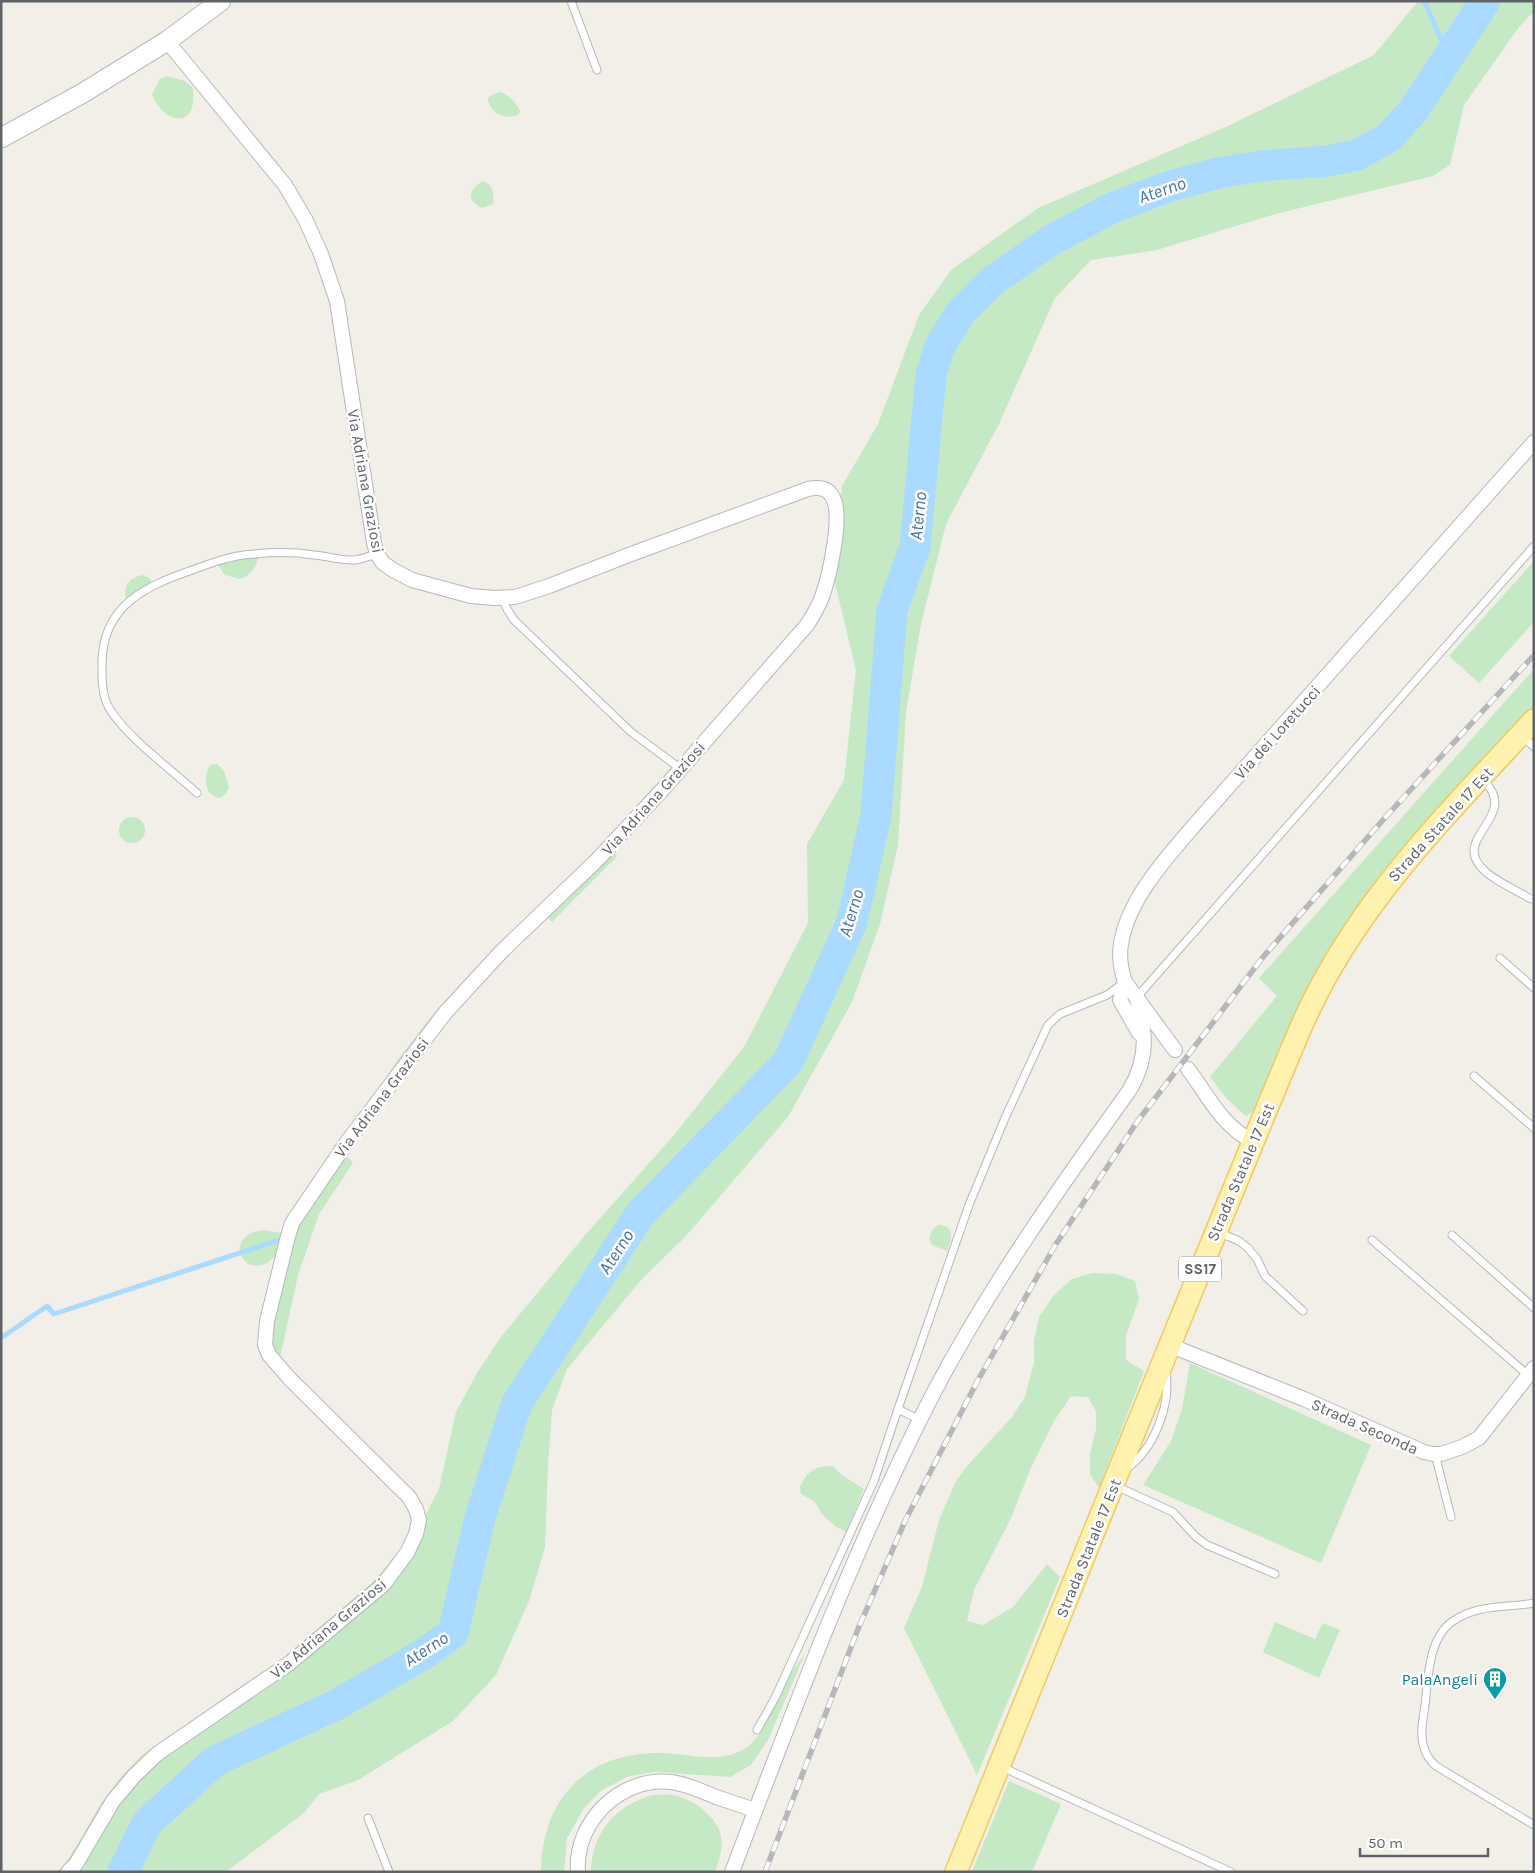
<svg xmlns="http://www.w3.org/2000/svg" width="1535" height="1873" font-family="Karla,sans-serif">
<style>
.green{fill:#c5e8c5}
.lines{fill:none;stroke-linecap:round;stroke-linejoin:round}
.stream{stroke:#aadaff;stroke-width:5}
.river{stroke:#aadaff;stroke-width:31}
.service-casing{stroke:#b5b8bc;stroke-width:9}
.minor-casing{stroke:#b5b8bc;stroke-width:16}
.secondary-casing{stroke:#b6babf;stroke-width:21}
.primary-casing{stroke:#f2c960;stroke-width:24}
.service{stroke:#fff;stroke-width:7}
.minor{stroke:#fff;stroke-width:14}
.secondary{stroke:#fff;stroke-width:19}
.primary{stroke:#fff2af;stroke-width:21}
.rail-casing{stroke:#b6b7b8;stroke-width:5.5}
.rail{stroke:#fff;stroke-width:4;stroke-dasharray:11;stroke-linecap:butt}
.labels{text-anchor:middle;stroke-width:5;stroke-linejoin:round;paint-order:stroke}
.shield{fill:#fff;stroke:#8f9295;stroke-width:1}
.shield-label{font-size:15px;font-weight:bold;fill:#5f6368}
.street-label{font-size:16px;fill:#5f6368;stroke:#fff}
.culture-label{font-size:16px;fill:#0d838f;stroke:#fff;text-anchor:end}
.water-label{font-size:18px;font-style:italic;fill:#4174aa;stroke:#fff}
</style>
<rect width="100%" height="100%" fill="#f1efe8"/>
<g class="green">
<path d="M1418,1H1534V11L1519,27L1464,105L1450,165L1433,176L1279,213L1157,250L1091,260L1055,298L999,424L946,524L921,624L906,712L898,845L880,924L852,1002L788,1117L686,1236L641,1280L567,1369L552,1410L548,1466L545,1547L529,1601L496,1675L453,1721L358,1780L319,1794L304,1813L226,1872H57L65,1864L82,1837L100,1805L120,1778L142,1755L283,1658L371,1584L419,1528L439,1489L456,1412L477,1373L501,1337L586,1234L674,1135L744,1047L808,923L807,844L844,780L856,670L833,575L842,486L878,424L919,315L951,270L1038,208L1228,126L1374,55Z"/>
<path d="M166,76L185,81L193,88C198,130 164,125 152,94L160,79Z"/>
<path d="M499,92C510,95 515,101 520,111L519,114C507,121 488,113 488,98L492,95Z"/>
<path d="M483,181C494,186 494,193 493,204L482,208C465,200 469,189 483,181Z"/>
<path d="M258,556C257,567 251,575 240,579L225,575L217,564Z"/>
<path d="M1534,561V622L1479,683L1449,656Z"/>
<path d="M143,575L150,579L152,583L127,600C121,587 130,577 143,575Z"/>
<path d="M1534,669V713L1390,871L1261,1106L1246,1116L1227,1099L1210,1077L1277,996L1259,978Z"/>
<path d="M217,764L224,771L229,787L225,795L220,798C204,796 203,777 210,765Z"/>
<path d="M670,769L672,772L642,807L503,944L369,1103L399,1058L435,1012L487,956L600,847Z"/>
<circle cx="132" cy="830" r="13"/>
<path d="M611,849L617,856L552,922L546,916Z"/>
<path d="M346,1155L353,1163L319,1214L298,1275L278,1367L267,1352L284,1276L302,1216Z"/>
<path d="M939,1225C956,1226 951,1240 947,1251L932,1245L929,1238L933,1229Z"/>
<path d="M262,1230L281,1233C280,1239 279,1250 275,1256C275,1257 271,1259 270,1261C244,1280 221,1237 262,1230Z"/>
<path d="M1092,1273L1116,1274L1135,1281L1139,1299L1126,1335V1360L1144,1371L1099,1488L1090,1474V1454L1096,1430V1412L1088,1397L1071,1396L1054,1421L1030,1470L1011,1518L974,1590L967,1621L983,1625L1013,1607L1047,1564L1060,1577L977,1775L904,1628L922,1587L939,1520L956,1481L968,1465L1012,1417L1025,1397L1034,1362V1341L1039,1317L1053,1296L1072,1279Z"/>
<path d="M1190,1363L1371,1445L1321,1563L1143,1485L1171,1441L1182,1409Z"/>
<path d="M827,1466L834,1467L843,1476L864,1489L846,1532L835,1526L823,1515L815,1502L801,1494L800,1487C806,1474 812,1467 827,1466Z"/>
<path d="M1275,1622L1315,1639L1323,1623L1340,1630L1319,1678L1263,1652Z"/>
<path d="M805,1654L768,1740L751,1765L730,1777L655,1772L629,1776L602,1790L584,1808L567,1838L564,1872H541C542,1797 588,1751 663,1753C691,1754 722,1765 747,1747C766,1734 774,1701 785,1682C791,1672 798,1663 805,1654Z"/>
<path d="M1009,1781L1061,1804L1032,1872H972Z"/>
<path d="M653,1795C660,1795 667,1794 673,1795C692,1798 719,1818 721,1837C723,1849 719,1861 715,1872H591C592,1832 616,1805 653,1795Z"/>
</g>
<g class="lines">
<g class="stream">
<path d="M1424,1L1449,57"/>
<path d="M1,1338L47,1306L54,1314L279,1240"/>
</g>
<path class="river" d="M123,1872L147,1823L215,1761L336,1705L422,1655L453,1633L480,1518L517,1403L641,1213L788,1062L852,922L876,815L892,610L915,547L931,375L940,346L961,312L992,281L1053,239L1114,207L1168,187L1218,173L1261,166L1328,161L1357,155L1388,138L1413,111L1485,1"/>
<g class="service-casing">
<g id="service">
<path d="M571,1L597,70"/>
<path d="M502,598L507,609L514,620L631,732L681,769"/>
<path d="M1521,735L1534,747"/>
<path d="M1483,780C1521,816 1453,836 1481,867C1492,880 1516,890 1531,899"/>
<path d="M197,793C173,771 123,734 108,706C102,694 102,679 102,666C101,605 146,586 195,569C214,562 233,555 254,554C274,552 294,552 314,555C327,556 342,561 355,560C362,559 370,556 377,554"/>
<path d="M1500,958L1534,988"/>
<path d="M1137,997L1534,546"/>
<path d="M1474,1076L1534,1128"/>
<path d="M1218,1232L1239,1241L1248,1248L1257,1259L1265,1276L1303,1311"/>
<path d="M1452,1235L1534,1308"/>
<path d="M1372,1240L1528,1375"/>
<path d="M898,1409L920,1420"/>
<path d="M1435,1454L1451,1517"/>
<path d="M1126,1469C1154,1450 1171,1405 1166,1372"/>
<path d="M1116,1486L1173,1512L1196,1537L1207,1545L1275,1574"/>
<path d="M1534,1603C1506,1608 1477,1604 1453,1621C1428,1638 1428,1679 1425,1706C1423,1718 1420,1732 1423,1744C1425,1753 1429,1760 1436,1766L1534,1825"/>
<path d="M757,1730L775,1698L874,1481L898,1409L969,1205L1005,1118L1048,1025L1060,1014L1107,995L1122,984"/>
<path d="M1002,1767L1231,1872"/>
<path d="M368,1818L389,1872"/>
</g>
</g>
<g class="minor-casing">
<g id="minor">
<path d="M1125,982L1120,1000L1139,1033"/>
<path d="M1175,1050L1125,982C1121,970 1119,956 1121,944C1128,898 1169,855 1198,821L1534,442"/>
<path d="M1188,1069C1207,1094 1223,1128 1253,1141"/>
<path d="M1169,1345L1304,1399L1424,1452L1433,1454H1441L1462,1447L1479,1438L1534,1368"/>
<path d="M68,1872L76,1864L113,1801L134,1776L157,1754L291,1662L383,1585L407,1553L416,1534L419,1520L416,1509L409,1497L290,1379L269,1355L265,1345L267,1321L287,1240L292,1223L347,1142L445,1013L501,952L597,860L664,788L807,625C813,616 818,607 822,597C829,577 844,514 832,496C827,487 817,487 808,489L634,553L549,586L515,597L494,598L471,596L412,580L393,570L383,563L377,554L374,543L337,301L321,254L305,219L285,185L167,41"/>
<path d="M578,1872C574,1822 621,1776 671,1782C688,1784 703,1792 719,1798C731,1802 743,1806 755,1810"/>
<path d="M732,1872C794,1709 854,1547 934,1392C990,1286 1059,1188 1129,1091C1141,1071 1147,1048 1142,1024C1141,1014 1138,1006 1137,997"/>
</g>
</g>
<g class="secondary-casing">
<path id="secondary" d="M1,138L83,93L167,41L221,1"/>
</g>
<g class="primary-casing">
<path id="primary" d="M956,1872C1070,1593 1181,1313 1298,1034C1351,908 1443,819 1534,720"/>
</g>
<use href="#service" class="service"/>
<use href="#minor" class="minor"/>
<use href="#secondary" class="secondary"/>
<use href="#primary" class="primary"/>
<g class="rail-casing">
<path id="rail" d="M765,1872L858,1629L906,1519L978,1380L1056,1244L1137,1122L1263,957L1382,821L1534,655"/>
</g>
<use href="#rail" class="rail"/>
</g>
<defs>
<g id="building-pin" transform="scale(1.25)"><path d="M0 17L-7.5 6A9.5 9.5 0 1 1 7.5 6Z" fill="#0f9aa8" stroke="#fff"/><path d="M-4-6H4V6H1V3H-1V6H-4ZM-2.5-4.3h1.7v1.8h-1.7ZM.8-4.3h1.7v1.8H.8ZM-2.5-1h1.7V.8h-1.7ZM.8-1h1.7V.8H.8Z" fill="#fff"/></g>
</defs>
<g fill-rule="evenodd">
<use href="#building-pin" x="1495" y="1679"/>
</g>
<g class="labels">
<rect class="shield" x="1179" y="1256.5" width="42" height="25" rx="4"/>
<g class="shield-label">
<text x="1200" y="1274">SS17</text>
</g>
<g class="street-label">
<text transform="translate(366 481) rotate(80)" y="6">Via Adriana Graziosi</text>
<text transform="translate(1277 732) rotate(-48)" y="6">Via dei Loretucci</text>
<text transform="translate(653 798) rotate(-48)" y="6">Via Adriana Graziosi</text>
<text transform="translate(1440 824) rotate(-48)" y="6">Strada Statale 17 Est</text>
<text transform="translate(381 1097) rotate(-53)" y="6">Via Adriana Graziosi</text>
<text transform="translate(1240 1172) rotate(-67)" y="6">Strada Statale 17 Est</text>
<text transform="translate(1365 1426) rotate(24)" y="6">Strada Seconda</text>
<text transform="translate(1088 1548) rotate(-68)" y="6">Strada Statale 17 Est</text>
<text transform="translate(328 1628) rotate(-40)" y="6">Via Adriana Graziosi</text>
</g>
<g class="culture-label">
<text x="1478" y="1685">PalaAngeli</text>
</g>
<g class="water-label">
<text transform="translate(1162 190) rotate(-19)" y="6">Aterno</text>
<text transform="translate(918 516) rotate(-84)" y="6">Aterno</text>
<text transform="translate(851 913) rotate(-73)" y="6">Aterno</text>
<text transform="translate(616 1252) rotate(-57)" y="6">Aterno</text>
<text transform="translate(426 1649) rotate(-33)" y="6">Aterno</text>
</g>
</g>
<rect width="1535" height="1873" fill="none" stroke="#5f6368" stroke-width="5"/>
<path d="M1360 1848v8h128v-8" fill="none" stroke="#5f6368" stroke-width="2.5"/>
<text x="1368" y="1848" font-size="15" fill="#5f6368" stroke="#ffffff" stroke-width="4" paint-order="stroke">50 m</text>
</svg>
